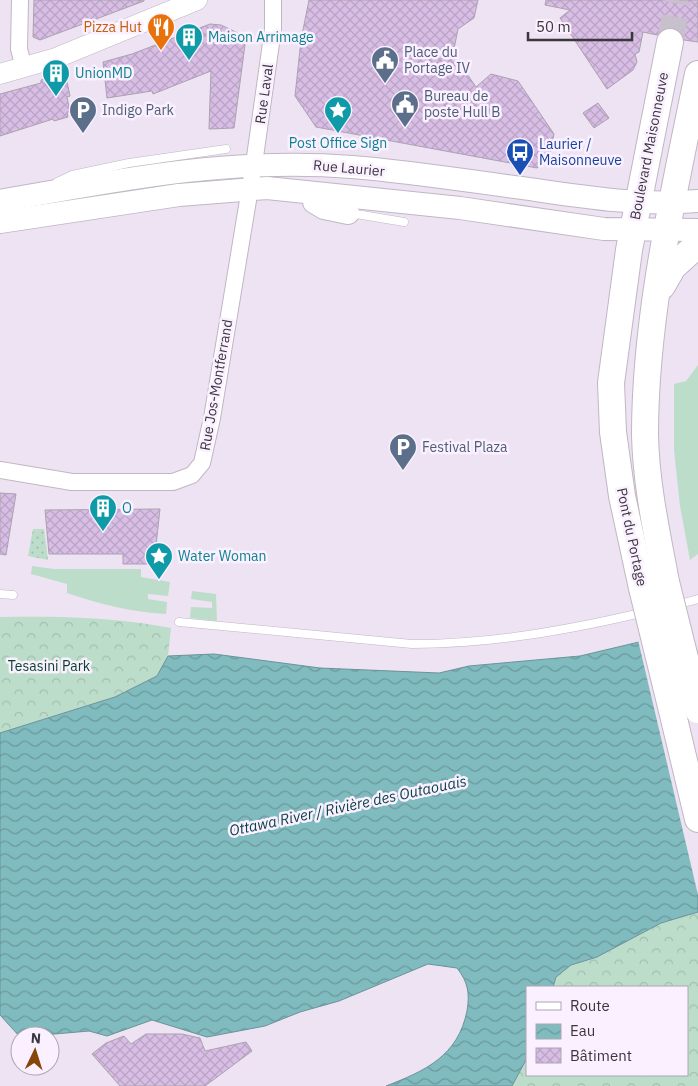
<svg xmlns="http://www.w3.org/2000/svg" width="698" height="1086" font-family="'IBM Plex Sans',sans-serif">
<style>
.grass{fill:#bdddcb}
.forest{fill:url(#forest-crowns)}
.garden{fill:url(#garden-dots)}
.water{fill:url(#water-waves);stroke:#6b9398}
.pier{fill:#ede3f2}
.building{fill:url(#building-cross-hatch);stroke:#aba2af}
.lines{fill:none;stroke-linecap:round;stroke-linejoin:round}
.primary-tunnel{stroke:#c9c0ce;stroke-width:26;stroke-dasharray:26 13;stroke-linecap:butt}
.service-casing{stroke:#c0b7c4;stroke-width:9}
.minor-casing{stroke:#c0b7c4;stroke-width:18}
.tertiary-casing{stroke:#c0b7c4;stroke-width:21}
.secondary-casing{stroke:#c0b7c4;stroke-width:24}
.primary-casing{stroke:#c0b7c4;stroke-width:28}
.service{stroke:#fff;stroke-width:8}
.minor{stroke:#fff;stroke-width:16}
.tertiary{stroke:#fff;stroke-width:20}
.secondary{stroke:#fff;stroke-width:22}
.primary{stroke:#fff;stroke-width:26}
.primary-bridge-casing{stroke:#c0b7c4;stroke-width:28;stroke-linecap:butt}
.primary-bridge{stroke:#fff;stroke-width:26}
.labels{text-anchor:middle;stroke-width:5;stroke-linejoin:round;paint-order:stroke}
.food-label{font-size:14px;fill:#c56008;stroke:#faf0ff;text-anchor:end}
.culture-label{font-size:14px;fill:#0d838f;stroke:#faf0ff;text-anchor:start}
.service-label{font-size:14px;fill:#4e5e75;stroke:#faf0ff;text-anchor:start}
.street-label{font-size:14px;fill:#3a363c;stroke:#faf0ff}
.transit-label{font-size:14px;fill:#164399;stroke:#faf0ff;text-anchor:start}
.park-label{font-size:14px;fill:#06452d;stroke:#faf0ff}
.water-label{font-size:15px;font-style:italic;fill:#094245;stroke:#faf0ff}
</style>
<defs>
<pattern id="forest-crowns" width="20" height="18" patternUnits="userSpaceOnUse" patternTransform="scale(1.25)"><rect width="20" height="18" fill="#bdddcb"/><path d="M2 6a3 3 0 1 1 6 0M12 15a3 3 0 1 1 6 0" fill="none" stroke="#a3beaf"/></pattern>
<pattern id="garden-dots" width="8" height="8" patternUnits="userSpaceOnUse" patternTransform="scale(1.25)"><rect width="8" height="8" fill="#bdddcb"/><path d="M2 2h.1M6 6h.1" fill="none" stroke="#a3beaf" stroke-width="1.8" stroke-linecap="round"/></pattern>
<pattern id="water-waves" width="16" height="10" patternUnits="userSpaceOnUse" patternTransform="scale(1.25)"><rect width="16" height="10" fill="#80bbbf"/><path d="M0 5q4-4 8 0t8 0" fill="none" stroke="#6a999c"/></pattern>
<pattern id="building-cross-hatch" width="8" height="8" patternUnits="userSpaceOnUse" patternTransform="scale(1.25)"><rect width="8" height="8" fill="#d8bde5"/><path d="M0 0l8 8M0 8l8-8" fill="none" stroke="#baa3c5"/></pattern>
</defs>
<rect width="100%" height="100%" fill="#ede3f2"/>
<g class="grass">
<path d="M698,365V554L690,560L680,506L674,450V384L686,381Z"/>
<path d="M32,566L54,569H141V577L170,582L168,596L148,594V599L167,602L166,614C131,612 100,604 67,593V584L31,574Z"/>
<path d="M192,591L216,594L217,621L190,618L191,607L212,608V602L191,599Z"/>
</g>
<g class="forest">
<path d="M0,617C57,616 115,617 171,628L168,656L157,676L115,697L0,733Z"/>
<path d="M698,912V1086H512L527,1058V1075H687V987H553L556,977L571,965L597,957L661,923Z"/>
</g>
<path class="garden" d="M33,529H44L48,560L28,556Z"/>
<path class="water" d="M698,628V912L661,923L597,957L571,965L556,977L553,987H527V1058L512,1086H386C425,1071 458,1056 467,1011C470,993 468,982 457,968L428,964L339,1001L300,1012L265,1026L207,1037L152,1020L107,1036L89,1031L20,1037L0,1015V733L115,697L157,676L168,656L214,654L320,668L439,673L469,666L580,656Z"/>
<path class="pier" d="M698,626V895L638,640Z"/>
<g class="building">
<path d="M34,0H144V1L40,40L33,37Z"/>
<path d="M309,0H478L474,18L458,29L453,54L476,87L491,74L518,81L554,134L549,158L537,168L316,127L295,96L301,40Z"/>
<path d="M546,0H698V42L684,40L680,31L672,27L665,28L657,35L643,32L639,52L635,54L637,62L633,70L607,89L560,18L570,10L545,5Z"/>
<path d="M210,24L221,25L246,37L234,128L209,129L211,71L153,94L152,91L107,98L103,62L132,54Z"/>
<path d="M65,72L70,96L67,97L70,112H67L68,117L54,121L53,119L0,136V94L41,83V80Z"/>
<path d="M598,103L609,118L594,128L583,113Z"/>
<path d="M0,493L16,494L6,555L0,554Z"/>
<path d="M160,509L154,564H123V554H49L45,510Z"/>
<path d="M146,1034H182L200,1038L205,1051L246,1042L252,1051L205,1086H120L92,1054L106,1043L124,1036L131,1044Z"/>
</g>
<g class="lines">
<path class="primary-tunnel" d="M670,42L678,0"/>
<g class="service-casing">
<g id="service">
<path d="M57,182L72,175L129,163L226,149"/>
<path d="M350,213L404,222"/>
<path d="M0,594L13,595"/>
<path d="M676,605L698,599"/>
<path d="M179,622L412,644C491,644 569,630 645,612"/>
</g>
</g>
<g class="minor-casing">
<g id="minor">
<path d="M20,0L19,49L24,68"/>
<path d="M0,470L72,482H173L192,475L202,463L212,418L254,164L273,29V0"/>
</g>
</g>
<g class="tertiary-casing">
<path id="tertiary" d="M0,74L56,58L197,0"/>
</g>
<g class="secondary-casing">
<g id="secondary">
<path d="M0,201C117,180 233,157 352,167C414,172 475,182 536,190C590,198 644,206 698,201"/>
<path d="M314,202L324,208L348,213"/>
<path d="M0,222L179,195L267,188L460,208L604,229L698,230"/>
</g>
</g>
<g class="primary-casing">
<g id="primary">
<path d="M662,286L673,267L698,244"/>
<path d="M666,582C657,534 646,484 645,435C645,314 674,193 698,74"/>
<path d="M642,588L622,496L613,432L611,383L629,250L670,42"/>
<path d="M675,723L698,819"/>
</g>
</g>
<use href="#service" class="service"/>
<use href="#minor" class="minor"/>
<use href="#tertiary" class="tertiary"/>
<use href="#secondary" class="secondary"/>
<use href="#primary" class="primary"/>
<g class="primary-bridge-casing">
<g id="primary-bridge">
<path d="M666,582L698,710"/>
<path d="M642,588L675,723"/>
</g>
</g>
<use href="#primary-bridge" class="primary-bridge"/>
</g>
<defs>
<g id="restaurant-pin" transform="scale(1.4375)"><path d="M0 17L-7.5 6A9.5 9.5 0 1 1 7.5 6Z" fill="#e8710a" stroke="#faf0ff"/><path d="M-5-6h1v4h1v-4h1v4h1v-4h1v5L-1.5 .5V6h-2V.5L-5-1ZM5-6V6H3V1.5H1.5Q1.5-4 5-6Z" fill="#fff"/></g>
<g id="building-pin" transform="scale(1.4375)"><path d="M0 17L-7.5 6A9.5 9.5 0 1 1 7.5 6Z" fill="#0f9aa8" stroke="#faf0ff"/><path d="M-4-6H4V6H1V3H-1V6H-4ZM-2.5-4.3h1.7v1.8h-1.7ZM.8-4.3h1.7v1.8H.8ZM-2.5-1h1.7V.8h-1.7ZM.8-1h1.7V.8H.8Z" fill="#fff"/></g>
<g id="civic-pin" transform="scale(1.4375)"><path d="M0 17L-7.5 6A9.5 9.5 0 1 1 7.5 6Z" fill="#5c6f8a" stroke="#faf0ff"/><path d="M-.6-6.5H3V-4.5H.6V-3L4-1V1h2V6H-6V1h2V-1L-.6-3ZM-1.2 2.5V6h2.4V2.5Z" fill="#fff"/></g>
<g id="parking-pin" transform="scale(1.4375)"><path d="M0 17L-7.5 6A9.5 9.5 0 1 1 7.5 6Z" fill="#5c6f8a" stroke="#faf0ff"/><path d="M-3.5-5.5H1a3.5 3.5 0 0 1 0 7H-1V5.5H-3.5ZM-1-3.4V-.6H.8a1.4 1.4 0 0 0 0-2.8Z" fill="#fff"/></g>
<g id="sight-pin" transform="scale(1.4375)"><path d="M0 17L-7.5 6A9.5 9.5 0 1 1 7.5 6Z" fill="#0f9aa8" stroke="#faf0ff"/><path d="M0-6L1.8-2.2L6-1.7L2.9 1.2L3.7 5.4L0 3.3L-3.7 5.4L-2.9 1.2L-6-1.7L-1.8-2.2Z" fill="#fff"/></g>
<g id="bus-pin" transform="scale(1.4375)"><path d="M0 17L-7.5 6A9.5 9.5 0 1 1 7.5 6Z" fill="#1a4fb4" stroke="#faf0ff"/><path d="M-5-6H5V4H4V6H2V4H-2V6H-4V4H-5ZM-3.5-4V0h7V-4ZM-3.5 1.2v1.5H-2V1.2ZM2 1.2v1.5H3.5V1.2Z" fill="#fff"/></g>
</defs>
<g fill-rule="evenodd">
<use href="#restaurant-pin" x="161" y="27"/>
<use href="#building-pin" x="189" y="37"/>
<use href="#civic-pin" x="385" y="60"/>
<use href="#building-pin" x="56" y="73"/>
<use href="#civic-pin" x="405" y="104"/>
<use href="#parking-pin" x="83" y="110"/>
<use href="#sight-pin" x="338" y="110"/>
<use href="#bus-pin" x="520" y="152"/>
<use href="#parking-pin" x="403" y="447"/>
<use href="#building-pin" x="103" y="508"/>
<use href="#sight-pin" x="159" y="556"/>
</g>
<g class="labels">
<g class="food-label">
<text x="142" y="32">Pizza Hut</text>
</g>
<g class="culture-label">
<text x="208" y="42">Maison Arrimage</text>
<text x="75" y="78">UnionMD</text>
<text x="338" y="148" text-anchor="middle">Post Office Sign</text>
<text x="122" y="513">O</text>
<text x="178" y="561">Water Woman</text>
</g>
<g class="service-label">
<text x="404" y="57">Place du<tspan x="404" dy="16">Portage IV</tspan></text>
<text x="424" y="101">Bureau de<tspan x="424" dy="16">poste Hull B</tspan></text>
<text x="102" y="115">Indigo Park</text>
<text x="422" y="452">Festival Plaza</text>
</g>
<g class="street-label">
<text transform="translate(264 94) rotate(-82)" y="5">Rue Laval</text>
<text transform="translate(649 146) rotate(-79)" y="5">Boulevard Maisonneuve</text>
<text transform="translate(349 168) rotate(5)" y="5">Rue Laurier</text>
<text transform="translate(216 385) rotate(-80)" y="5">Rue Jos-Montferrand</text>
<text transform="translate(632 537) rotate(78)" y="5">Pont du Portage</text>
</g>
<g class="transit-label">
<text x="539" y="149">Laurier /<tspan x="539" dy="16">Maisonneuve</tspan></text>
</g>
<g class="park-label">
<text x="49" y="671">Tesasini Park</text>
</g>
<g class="water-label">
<text transform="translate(348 806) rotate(-12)" y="5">Ottawa River / Rivière des Outaouais</text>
</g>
</g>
<rect x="526" y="986" width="162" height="90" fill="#faf0ff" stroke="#ada6b1"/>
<rect x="536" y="1002" width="25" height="8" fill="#ffffff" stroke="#ada6b1"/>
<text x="570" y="1011" font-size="15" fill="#3a363c">Route</text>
<rect x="536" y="1024" width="25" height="15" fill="url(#water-waves)" stroke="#ada6b1"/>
<text x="570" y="1036" font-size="15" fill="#3a363c">Eau</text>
<rect x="536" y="1048" width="25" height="15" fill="url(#building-cross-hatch)" stroke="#ada6b1"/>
<text x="570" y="1061" font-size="15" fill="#3a363c">Bâtiment</text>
<g transform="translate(35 1051) rotate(4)"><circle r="24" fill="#faf0ff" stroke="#ada6b1"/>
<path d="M0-4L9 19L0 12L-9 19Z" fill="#854608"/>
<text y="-8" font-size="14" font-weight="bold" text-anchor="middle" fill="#3a363c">N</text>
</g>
<path d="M528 32v8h104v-8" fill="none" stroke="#3a363c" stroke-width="2.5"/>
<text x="536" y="32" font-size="15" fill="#3a363c" stroke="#faf0ff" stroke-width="4" paint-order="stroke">50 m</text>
</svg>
